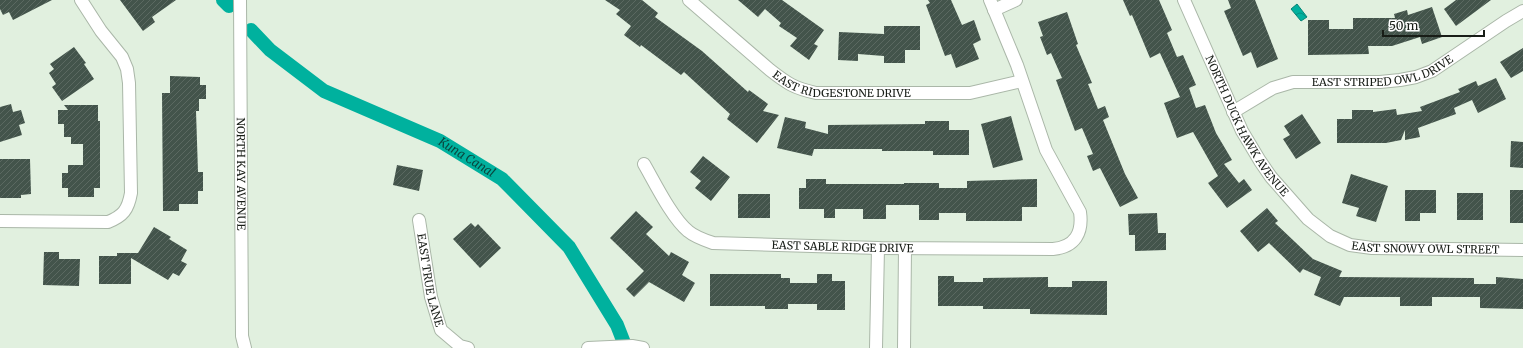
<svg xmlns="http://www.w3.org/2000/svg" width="1523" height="348" font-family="Merriweather,serif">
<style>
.water{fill:url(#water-waves);stroke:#078576}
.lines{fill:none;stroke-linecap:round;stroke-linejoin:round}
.canal{stroke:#00b19e;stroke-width:14}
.building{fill:url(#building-hatch)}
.minor-casing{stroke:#aab7a8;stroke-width:14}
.minor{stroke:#fff;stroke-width:12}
.labels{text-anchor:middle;stroke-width:4;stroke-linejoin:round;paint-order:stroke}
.street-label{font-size:11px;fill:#181d17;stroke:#fff}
.water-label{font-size:12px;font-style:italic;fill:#08473f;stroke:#fff}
</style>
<defs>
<pattern id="water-waves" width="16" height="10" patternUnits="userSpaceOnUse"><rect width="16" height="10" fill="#00b19e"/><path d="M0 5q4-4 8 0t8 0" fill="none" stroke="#018f80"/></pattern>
<pattern id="building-hatch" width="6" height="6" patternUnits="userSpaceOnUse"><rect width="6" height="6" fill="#43544b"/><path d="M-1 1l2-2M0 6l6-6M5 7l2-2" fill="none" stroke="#5b6961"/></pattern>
</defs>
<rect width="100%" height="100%" fill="#e1f0df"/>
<path class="water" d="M1297,4L1307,17L1301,21L1291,9Z"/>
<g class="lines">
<g class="canal">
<path d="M223,0L229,6"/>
<path id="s1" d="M251,30L270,50L324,91L440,141L502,179L569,247L617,325L626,348"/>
</g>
</g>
<g class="building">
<path d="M0,0H52L13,20L9,12L3,15L0,9Z"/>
<path d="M120,0H176L152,17L155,22L143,31Z"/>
<path d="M605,0H642L658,13L655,17L702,51L748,92L749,90L768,104L763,111L779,115L757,143L727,119L730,114L684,72L681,75L641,45L640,47L624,35L631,26L616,14L620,10Z"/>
<path d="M738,0H782L824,30L814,44L818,46L809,60L790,46L797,38L779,26L781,23L765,9L758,17Z"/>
<path d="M928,0H951L962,25L974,20L981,40L973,44L979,59L956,68L951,54L945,56L926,5L930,3Z"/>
<path d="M1123,0H1159L1172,30L1167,33L1177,57L1183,55L1196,85L1189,88L1196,108L1205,105L1216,133L1232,160L1224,164L1239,183L1244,179L1252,190L1227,208L1208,183L1218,176L1193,132L1177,138L1164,103L1180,97L1160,53L1150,58L1132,15L1130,16Z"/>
<path d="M1228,0H1255L1278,59L1257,68L1251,52L1243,56L1224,11L1231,8Z"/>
<path d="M1456,0H1491L1456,26L1444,9Z"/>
<path d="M1432,7L1442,37L1422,44L1420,37L1392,46H1368L1369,54L1308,55V20H1329V29H1353V18H1395L1394,14L1407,10L1408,15Z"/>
<path d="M1067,12L1078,44L1076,45L1092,83L1088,84L1098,109L1105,106L1109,117L1103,120L1125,174L1138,198L1120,207L1100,168L1093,171L1087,156L1093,154L1082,128L1075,131L1056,80L1062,78L1051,53L1047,55L1040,37L1043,36L1038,22Z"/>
<path d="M884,26H920V50H905V63H884V56L858,54V61L838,60L839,32L884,34Z"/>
<path d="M74,47L86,63L84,64L94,79L62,101L52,87L56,84L49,73L54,69L50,64Z"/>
<path d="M1523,48V71L1511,78L1500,62Z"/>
<path d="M170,76L200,77V85H206V99H199V111H196L198,172H203V191H198V204H179V211H163L162,93H170Z"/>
<path d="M1496,78L1506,99L1478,113L1472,100L1454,108L1456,114L1418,128L1420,137L1405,140V130L1401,140L1386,143H1337V119H1352V110H1373V112L1396,109L1397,115L1422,111L1420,107L1460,92L1458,89L1476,81L1478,86Z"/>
<path d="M11,104L13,112L21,110L25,123L19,125L22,135L0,142V107Z"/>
<path d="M64,105H98V121H100V188H94V197H68V188H62V173H68V165H83V144H71V137H64V124H58V110H68Z"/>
<path d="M1302,114L1321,143L1296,159L1283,139L1290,135L1284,126Z"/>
<path d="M1011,116L1023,160L993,168L981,124Z"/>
<path d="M785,117L806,122L805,128L828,134V125L925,124V121H949V130H969V155H933V151H882V149H814L812,156L777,148Z"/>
<path d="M1511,141L1523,142V168L1510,167Z"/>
<path d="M703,156L730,177L711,201L695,188L701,181L690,172Z"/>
<path d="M0,159H30L31,194L21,195V198H0Z"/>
<path d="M397,165L423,170L419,191L393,185Z"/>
<path d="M1351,174L1388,186L1376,222L1356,216L1359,208L1342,203Z"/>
<path d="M806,179H826V184H904V183H939V188H967V181L1037,179V207H1022V221H966V213H939V220H919V205H886V219H863V209H835V218H824V209H799V188H806Z"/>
<path d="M1405,190H1436V213H1420V221H1405Z"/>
<rect x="1510" y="190" width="13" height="33"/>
<rect x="1457" y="193" width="26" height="27"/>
<rect x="738" y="194" width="32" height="24"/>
<path d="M1267,208L1278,221L1275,223L1313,259L1342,271L1339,277L1474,278V284H1496V277L1523,279V309L1480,308V297H1432V306H1400V297H1344L1340,306L1314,295L1321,277L1303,269L1300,273L1269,243L1258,252L1240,231Z"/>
<path d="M636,211L653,227L646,234L669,256L671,252L689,262L682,275L695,283L684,302L649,282L634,297L626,289L644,271L610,238Z"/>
<path d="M1157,213L1158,233H1166V250L1135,251V235H1129L1128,214Z"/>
<path d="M471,223L475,227L478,224L501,248L480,268L453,239Z"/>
<path d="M154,227L171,237L169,239L187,250L181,261L187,264L179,276L173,273L168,280L131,258V284H99V256H117V253H138Z"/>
<path d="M44,252H59V259H80L79,286L43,285Z"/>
<path d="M710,274H781V278H790V283H817V274H832V281H845V310H817V304H788V309H765V306H710Z"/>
<path d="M938,276H954V282H983V278L1048,277V287H1072V281H1107V315L1030,314V309H983V306H938Z"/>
</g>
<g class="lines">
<g class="minor-casing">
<g id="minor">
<path id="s2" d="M240,0L242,336L245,348"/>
<path id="s3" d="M689,0L770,70C788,84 794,88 816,93H970L1022,81"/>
<path id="s4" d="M1184,0L1242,131L1260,161L1271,177L1308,219L1330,236L1350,245L1372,248L1523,250"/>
<path d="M994,10L1016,0"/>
<path id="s5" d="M1233,112L1273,88L1293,82H1380L1400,80L1416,77L1432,71L1506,21L1523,11"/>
<path id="s6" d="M644,164C655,183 672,218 688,231C695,237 704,240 713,243L878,248L1053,249C1075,247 1083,233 1080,212L1046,150L1017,65L990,0"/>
<path id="s7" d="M419,220L431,297L441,330L460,346L468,348"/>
<path d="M0,221L108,222C123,216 128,210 131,193L129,83L127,69L122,57L101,31L81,0"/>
<path d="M588,348L632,346L643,348"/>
<path d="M876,348L878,248"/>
<path d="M904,348L905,248"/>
</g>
</g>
<use href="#minor" class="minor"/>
</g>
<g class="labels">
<g class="street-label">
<text dy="4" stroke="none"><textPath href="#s5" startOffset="159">EAST STRIPED OWL DRIVE</textPath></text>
<text dy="4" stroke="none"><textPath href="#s3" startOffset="183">EAST RIDGESTONE DRIVE</textPath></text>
<text dy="4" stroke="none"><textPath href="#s4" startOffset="141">NORTH DUCK HAWK AVENUE</textPath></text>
<text dy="4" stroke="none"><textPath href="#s2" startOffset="174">NORTH KAY AVENUE</textPath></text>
<text dy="4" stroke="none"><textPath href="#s6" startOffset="238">EAST SABLE RIDGE DRIVE</textPath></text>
<text dy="4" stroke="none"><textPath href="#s4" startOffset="379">EAST SNOWY OWL STREET</textPath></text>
<text dy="4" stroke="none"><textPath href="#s7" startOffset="61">EAST TRUE LANE</textPath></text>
</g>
<g class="water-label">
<text dy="4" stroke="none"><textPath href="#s1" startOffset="253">Kuna Canal</textPath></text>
</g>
</g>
<path d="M1383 30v6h101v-6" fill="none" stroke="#181d17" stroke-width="2"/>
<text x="1389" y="30" font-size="12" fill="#181d17" stroke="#ffffff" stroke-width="3" paint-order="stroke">50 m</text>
</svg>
